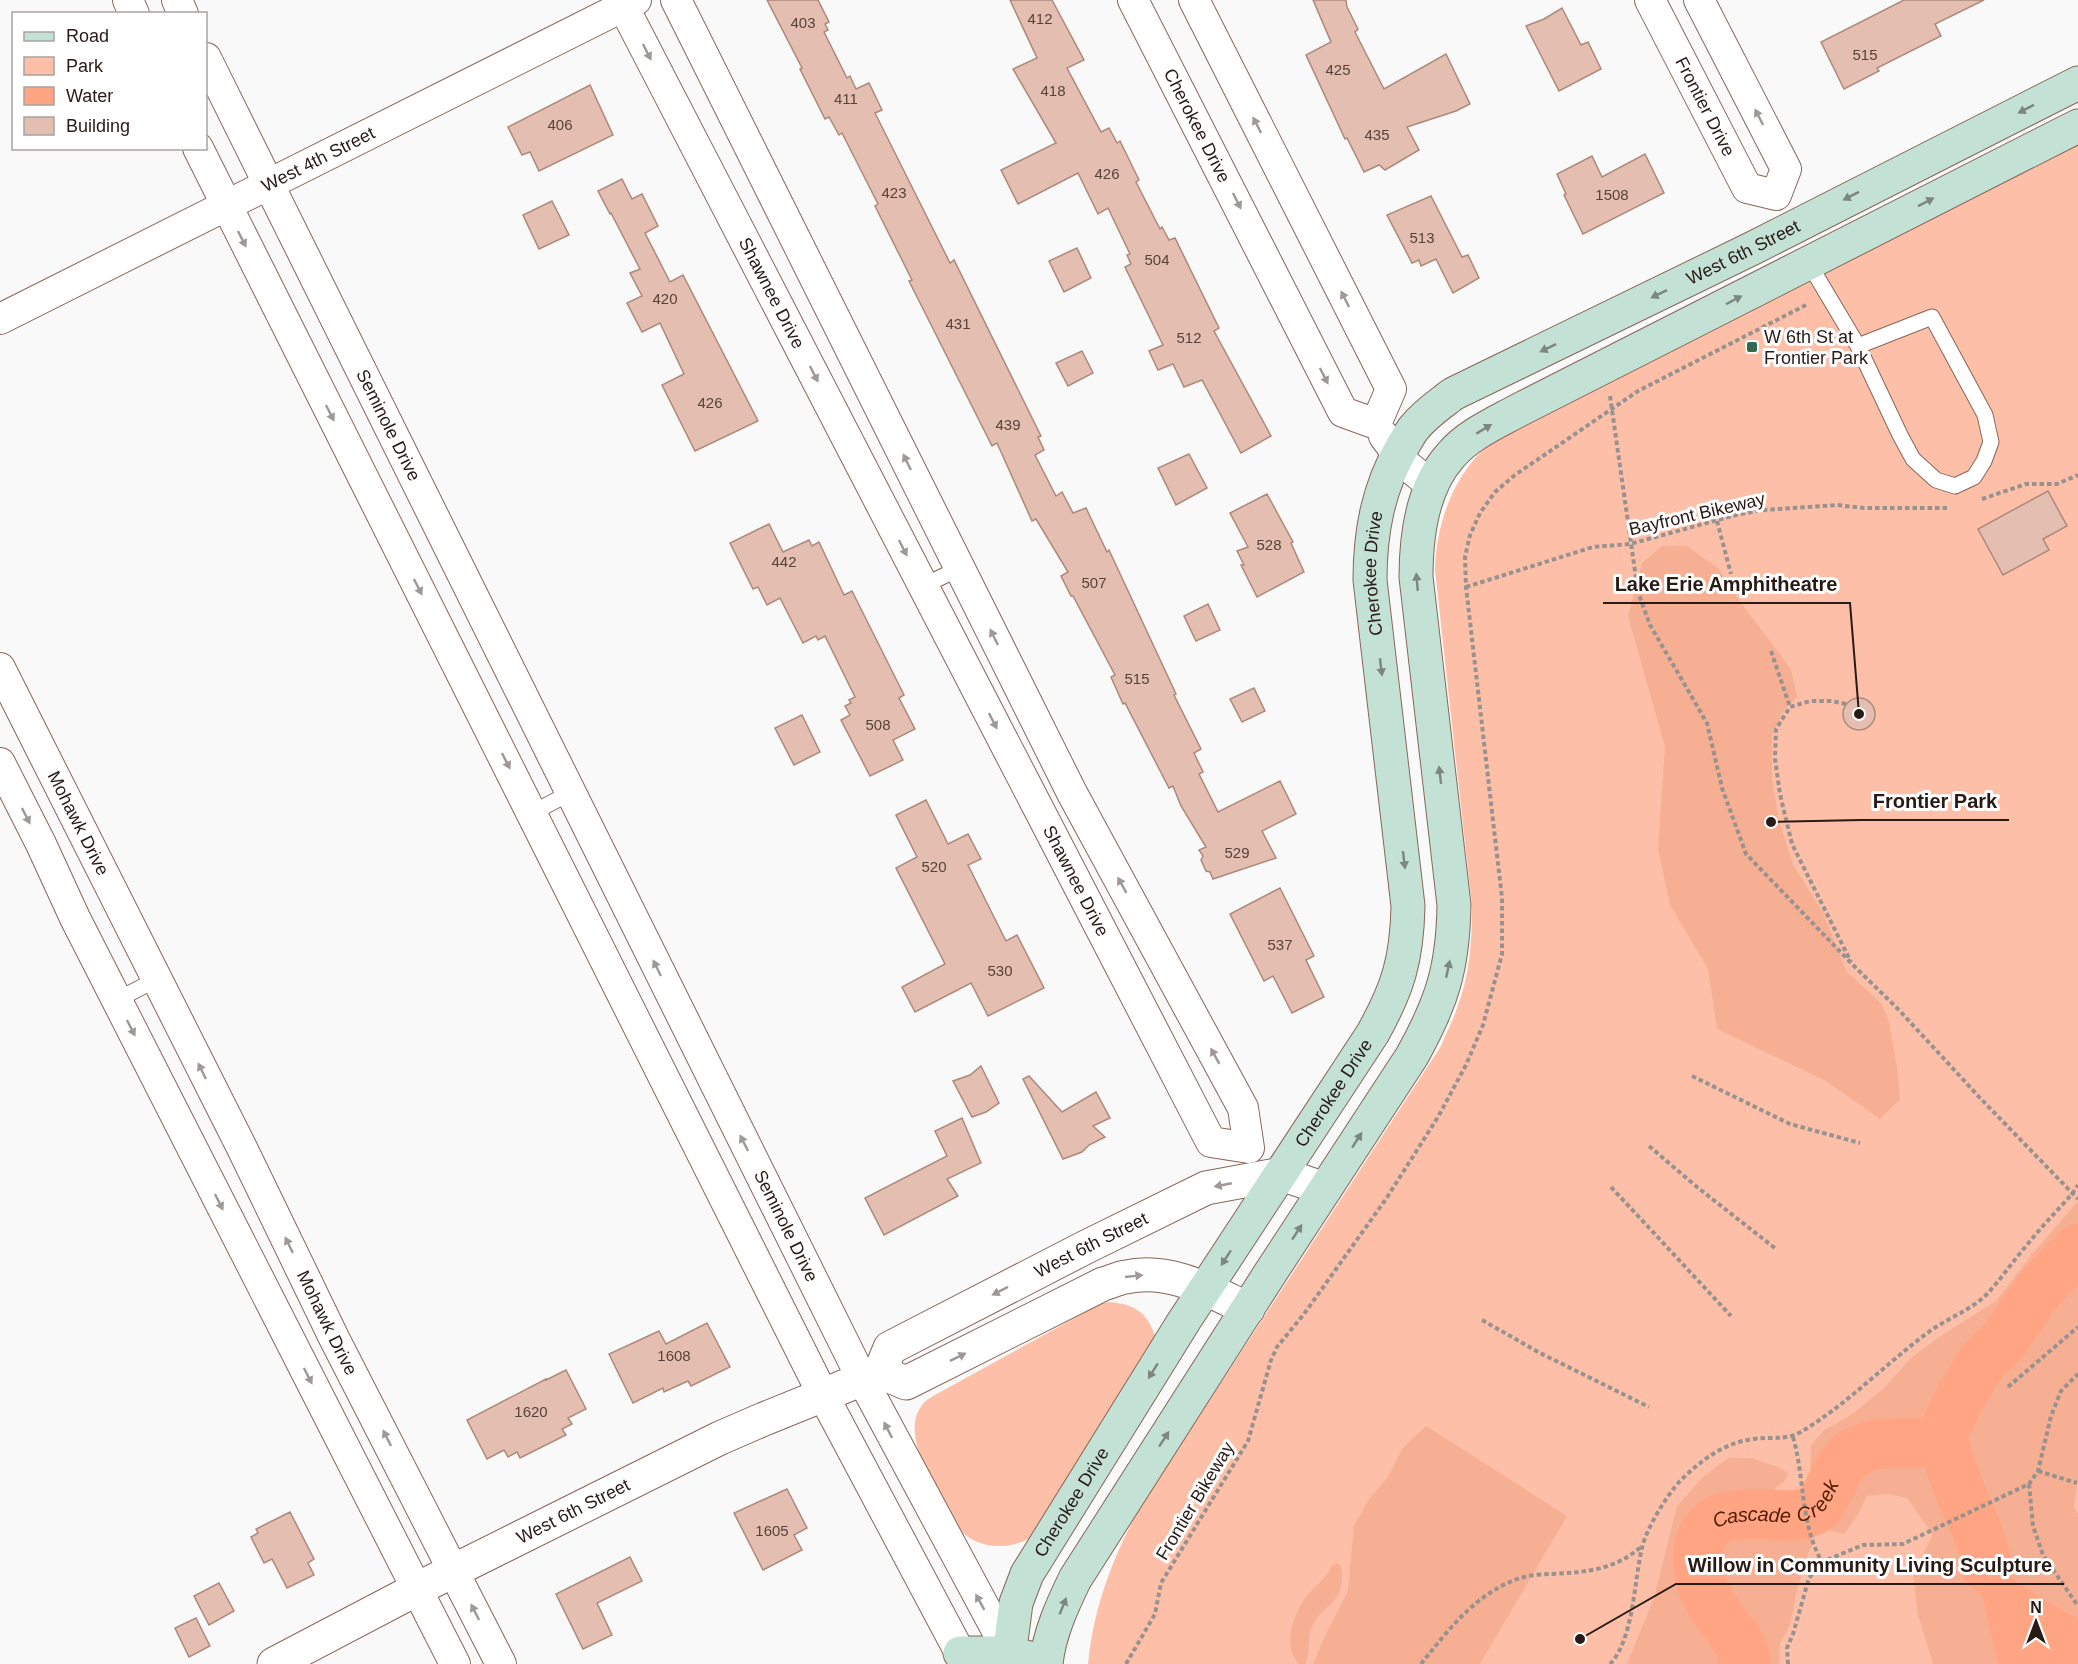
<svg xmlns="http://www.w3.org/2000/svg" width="2078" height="1664" font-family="Helvetica,sans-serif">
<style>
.green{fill:#febfa8}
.forest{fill:#f7af94}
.water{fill:#ffa583}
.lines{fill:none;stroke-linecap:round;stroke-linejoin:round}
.river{stroke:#ffa583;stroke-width:50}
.building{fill:#e4beb0;stroke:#ac897b;stroke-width:1.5}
.service-casing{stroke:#876659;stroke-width:17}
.minor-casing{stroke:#876659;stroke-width:32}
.tertiary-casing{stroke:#876659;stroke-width:35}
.secondary-casing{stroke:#876659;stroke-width:35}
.path{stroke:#98928f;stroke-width:4;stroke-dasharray:4.5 3;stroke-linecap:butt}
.service{stroke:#fff;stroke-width:15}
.minor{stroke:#fff;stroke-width:30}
.tertiary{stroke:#fff;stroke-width:33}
.secondary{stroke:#c3e1d4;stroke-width:33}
.oneway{fill:#9e9896}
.oneway2{fill:#7d877e}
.poi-dot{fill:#32694f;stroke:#fff;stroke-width:2}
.labels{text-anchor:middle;stroke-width:6;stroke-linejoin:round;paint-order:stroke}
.number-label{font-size:15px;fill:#57433c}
.street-label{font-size:18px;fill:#281a15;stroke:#fff}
.poi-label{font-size:18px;fill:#281a15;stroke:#fff;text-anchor:start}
.water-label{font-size:20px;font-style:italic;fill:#531d05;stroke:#fff}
.leader{fill:none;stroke:#281a15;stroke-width:2}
.callout-dot{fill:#281a15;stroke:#fff;stroke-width:2}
.callout-label{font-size:20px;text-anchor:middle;font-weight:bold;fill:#281a15;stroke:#fff;stroke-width:6;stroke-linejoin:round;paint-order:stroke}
</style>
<rect width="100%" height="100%" fill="#f9f9f9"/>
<g class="green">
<path d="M2078,145V1664H1088C1094,1605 1113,1557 1141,1505L1441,1046C1446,1033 1453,1021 1457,1008C1470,975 1472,940 1472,906L1435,570C1436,524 1453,476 1488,445C1495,439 1505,435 1513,431Z"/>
<path d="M1110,1302C1138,1305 1147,1313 1157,1340L1032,1537C1007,1552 972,1549 955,1524L919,1452C914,1437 911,1418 923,1404C928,1398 937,1394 944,1390L1100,1304Z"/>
</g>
<g class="forest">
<path d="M1662,546H1687L1719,569L1738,599L1791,669L1797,697L1783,711L1772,736V779L1779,821L1793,864L1823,913L1847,972L1881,1003L1889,1022L1897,1067L1900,1099L1880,1119L1824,1080L1717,1029L1708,969L1670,905L1658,849L1665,747L1628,616L1642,563Z"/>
<path d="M2078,1201V1478L2074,1506L2078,1514V1664H1933L1918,1615L1913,1573L1933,1535L1907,1498L1888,1494L1867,1496L1857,1516L1844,1534L1819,1528L1808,1554L1796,1594L1790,1625L1780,1644L1779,1664H1627L1654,1598L1677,1506L1703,1477L1728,1458H1751L1778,1467L1789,1474L1783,1483L1775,1488L1778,1500L1790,1503L1799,1497L1810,1487L1811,1445L1823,1431L1854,1413L1885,1387L1911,1358L1936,1339L1996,1301L2034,1252Z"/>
<path d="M1426,1426L1567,1516L1480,1664H1313L1327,1632L1348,1591L1354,1526L1369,1499L1388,1477L1402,1449Z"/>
<path d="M1338,1563C1342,1568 1342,1570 1342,1576C1342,1606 1322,1604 1312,1627C1307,1639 1311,1653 1305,1664H1299C1282,1646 1293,1616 1305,1598C1314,1586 1327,1579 1332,1565Z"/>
</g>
<path class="water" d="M1986,1568L2001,1572L2055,1606L2078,1618V1664H1998L1985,1606L1979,1589L1980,1574Z"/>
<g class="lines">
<g class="river">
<path d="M1941,1437C1948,1458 1955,1480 1964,1500C1973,1523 1985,1543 1986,1568"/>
<path id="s1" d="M1743,1664L1745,1658L1743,1649C1732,1631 1716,1615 1707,1596C1695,1574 1691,1532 1720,1519C1729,1515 1741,1515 1751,1514C1771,1513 1795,1520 1814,1510C1828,1503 1834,1466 1852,1454C1873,1440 1895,1444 1919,1443C1926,1443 1934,1439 1941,1437L1961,1396L1982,1362L2004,1340L2041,1287L2078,1249"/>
</g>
</g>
<g class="building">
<path d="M767,0H818L829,22L825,24L828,30L824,32L847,78L850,76L856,89L869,83L882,110L875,113L950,263L954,260L1041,436L1038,437L1044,450L1035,455L1056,496L1062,492L1073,513L1086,508L1107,552L1109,550L1176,694L1174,695L1201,749L1194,753L1203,772L1199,774L1218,812L1280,781L1296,814L1262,831L1276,858L1213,879L1210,872L1206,871L1201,860L1203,856L1199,850L1206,847L1181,806L1173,786L1169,788L1125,703L1123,704L1111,677L1115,675L1073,596H1071L1061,576L1068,572L1036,519L1032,521L997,443L992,446L909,281L912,280L875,206L878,204L842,133L839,135L829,117L825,119L800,69L802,68Z"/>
<path d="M1010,0H1052L1084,60L1067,68L1101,132L1109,128L1117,143L1120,141L1139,180L1136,182L1160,229L1162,227L1169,240L1175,238L1219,328L1214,331L1271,436L1241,453L1202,380L1184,387L1173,364L1158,370L1149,351L1163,345L1125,267L1131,264L1127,255L1130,254L1108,208L1098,214L1078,173L1018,204L1001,170L1056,143L1013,69L1037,58Z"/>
<path d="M1313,0H1346L1347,7L1358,29L1355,32L1384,89L1446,54L1470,104L1456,111L1407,127L1419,150L1385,170L1379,165L1364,172L1347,138L1345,139L1306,55L1331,42Z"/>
<path d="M1904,0H1984L1935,24L1941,36L1877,68L1879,71L1844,89L1821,42Z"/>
<path d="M1562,8L1581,45L1588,42L1601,69L1559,91L1526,26L1544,19Z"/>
<path d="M590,85L613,135L539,171L530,152L522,155L508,127Z"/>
<path d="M1645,154L1664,193L1583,234L1564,195L1566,194L1557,174L1592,156L1602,177Z"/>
<path d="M622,179L632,199L642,194L658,226L645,233L670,282L683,275L758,421L695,451L662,385L684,374L660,323L642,332L627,303L642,296L630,273L640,269L611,213L610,214L598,191Z"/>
<path d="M1431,196L1462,257L1468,255L1479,278L1453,293L1436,259L1421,266L1419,260L1412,263L1387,215Z"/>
<path d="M552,201L569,235L539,249L523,215Z"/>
<path d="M1077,248L1091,278L1064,292L1049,261Z"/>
<path d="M1082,351L1093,373L1068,386L1056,363Z"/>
<path d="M1189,454L1207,488L1176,505L1158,468Z"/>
<path d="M2048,491L2067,526L2043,539L2049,550L2003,575L1978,529Z"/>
<path d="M1267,494L1293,542L1291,543L1304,572L1257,597L1241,565H1244L1237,551L1248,547L1230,513Z"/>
<path d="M769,524L783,552L809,540L812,546L819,542L844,595L852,591L904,695L899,698L915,729L893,740L903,760L870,776L841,720L850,715L845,706L851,703L849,700L855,697L825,636L818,640L816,636L803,643L780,598L767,605L758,587L753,589L730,543Z"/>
<path d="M1208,604L1220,630L1196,641L1184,616Z"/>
<path d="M1254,688L1265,711L1242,722L1230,699Z"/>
<circle cx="1859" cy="714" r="16"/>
<path d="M802,715L820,752L794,765L775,728Z"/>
<path d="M926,800L948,844L968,834L981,859L968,865L1006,941L1017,935L1044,988L988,1016L971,983L915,1012L902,987L945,964L896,868L917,857L896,815Z"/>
<path d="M1280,888L1314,956L1306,960L1324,997L1292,1013L1273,976L1264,981L1230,914Z"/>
<path d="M981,1066L999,1103L986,1112L972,1117L953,1081L970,1075Z"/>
<path d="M1029,1076L1062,1112L1096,1092L1110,1118L1093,1126L1105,1137L1089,1145L1082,1152L1063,1159L1023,1079Z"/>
<path d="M962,1118L981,1163L947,1179L958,1196L884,1235L865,1198L947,1156L935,1131Z"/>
<path d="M707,1323L730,1367L691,1386L688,1381L664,1392L663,1388L633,1403L609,1354L659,1331L666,1344Z"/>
<path d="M566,1370L586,1409L568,1418L572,1424L562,1429L566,1435L520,1458L517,1452L508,1457L504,1450L487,1459L467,1420L546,1379V1380Z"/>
<path d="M787,1489L807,1528L794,1535L802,1550L763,1570L734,1513Z"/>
<path d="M290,1512L314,1559L308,1563L314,1575L287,1588L272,1559L264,1563L251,1537L258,1533L256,1529Z"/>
<path d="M630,1557L642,1581L597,1603L612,1635L583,1649L556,1594Z"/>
<path d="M219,1583L234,1611L209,1625L194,1596Z"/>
<path d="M196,1618L210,1646L189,1657L175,1628Z"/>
</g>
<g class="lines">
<g class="service-casing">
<g id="service">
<path d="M1808,262L1858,346L1900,435L1913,459L1936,480L1955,486L1974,477L1984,461L1991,442L1985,415L1932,317L1858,346"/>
<path d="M923,586L960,568"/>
<path d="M532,813L570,793"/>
<path d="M117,1000L157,979"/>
</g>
</g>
<g class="minor-casing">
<g id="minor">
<path d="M128,0L134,14"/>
<path d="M177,0L183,14"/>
<path id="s2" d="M620,0L1211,1142L1249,1148L1243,1108L1072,793L676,0"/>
<path id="s3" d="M1133,0L1343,412L1376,424L1391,389L1194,0"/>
<path id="s4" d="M1650,0L1747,188L1776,195L1786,169L1699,0"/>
<path id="s5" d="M206,58L862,1379L1009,1653"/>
<path d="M198,148L823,1395L966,1664"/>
<path id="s6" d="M0,319L636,0"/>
<path d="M1384,436L1403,462L1432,486"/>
<path id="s7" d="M0,668L242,1148L334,1338L501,1664"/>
<path d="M0,763L41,844L75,918L455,1664"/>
</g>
</g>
<g class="tertiary-casing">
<g id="tertiary">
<path id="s8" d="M880,1372L890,1348L1086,1247L1206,1188L1281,1174L1325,1189"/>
<path id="s9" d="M274,1664L417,1589L720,1438L764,1419L880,1372L906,1383L1103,1284C1111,1282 1118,1278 1126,1277C1169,1267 1210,1291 1248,1309"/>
</g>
</g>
<g class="secondary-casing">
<g id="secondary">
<path d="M960,1653H1009L1030,1658"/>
<path id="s10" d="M1008,1664L1016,1603L1027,1574L1184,1321L1373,1033C1398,988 1407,959 1408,906L1370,580C1370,532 1378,489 1402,447C1406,441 1410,433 1414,428C1425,414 1439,405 1453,394L1751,249L2078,83"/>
<path d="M1046,1664C1049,1634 1062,1606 1075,1579L1269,1275L1412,1056C1442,1002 1453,968 1454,905L1416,577C1416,536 1422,487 1451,455C1468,435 1495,423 1517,411L2078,126"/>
</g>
</g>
<g class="path">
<path d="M1610,396L1638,592L1650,625L1707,723L1722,788L1746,854L1853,965L1898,1009L1981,1099L2078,1199"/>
<path d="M1982,499L2026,484H2057L2078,475"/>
<path d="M1717,521L1731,574"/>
<path d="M1466,587L1593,547L1630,544L1736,515L1762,510L1837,505L1864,508H1949"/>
<path d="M1771,651L1790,707"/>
<path d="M1846,704L1832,701H1810L1790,707L1776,729L1775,759L1780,794L1792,844L1851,962"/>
<path d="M1692,1076L1790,1124L1860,1143"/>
<path d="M1649,1146L1697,1187L1776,1249"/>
<path d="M1611,1187L1731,1316"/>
<path d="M1482,1320L1540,1353L1649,1407"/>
<path d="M2008,1387L2078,1327"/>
<path d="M1793,1437C1805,1478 1800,1524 1822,1562L1863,1545L1903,1544L2029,1484L2038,1471L2051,1416L2061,1391L2078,1374"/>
<path d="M2038,1471L2077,1483"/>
<path d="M2029,1484L2033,1526L2043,1555L2078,1606"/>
<path d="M1126,1664L1155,1614L1161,1583L1248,1441L1271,1360L1277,1347L1304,1314L1386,1199L1438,1117L1466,1065L1483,1025L1502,954V898L1466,587L1465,557L1470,535L1480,513L1495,492L1515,475L1638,391L1808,304"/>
<path d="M1421,1664C1449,1629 1476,1593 1520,1578C1530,1575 1542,1574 1552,1574C1587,1572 1615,1570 1642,1546"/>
<path d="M1610,1664C1634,1639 1634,1580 1642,1548C1646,1529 1667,1495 1680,1481C1701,1460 1724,1443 1753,1439C1778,1436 1787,1442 1809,1427C1851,1400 1886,1364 1926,1334C1945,1319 1970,1311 1987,1294C2001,1279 2013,1261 2027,1245C2041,1227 2057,1211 2072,1194L2078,1185"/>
<path d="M1788,1664L1787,1648L1793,1634L1809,1578L1822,1562"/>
</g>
<use href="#service" class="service"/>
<use href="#minor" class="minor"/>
<use href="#tertiary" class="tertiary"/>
<use href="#secondary" class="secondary"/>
</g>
<defs><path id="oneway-solid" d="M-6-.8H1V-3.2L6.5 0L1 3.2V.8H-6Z" transform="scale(1.5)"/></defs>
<g class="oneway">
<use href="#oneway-solid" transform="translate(647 52) rotate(63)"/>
<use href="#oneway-solid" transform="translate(1759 117) rotate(-117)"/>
<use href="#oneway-solid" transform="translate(1257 125) rotate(-117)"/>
<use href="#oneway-solid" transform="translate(1237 201) rotate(63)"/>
<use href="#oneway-solid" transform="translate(242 239) rotate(63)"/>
<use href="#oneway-solid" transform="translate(1345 299) rotate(-117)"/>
<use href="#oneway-solid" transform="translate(814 374) rotate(63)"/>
<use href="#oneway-solid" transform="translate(1324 376) rotate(63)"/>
<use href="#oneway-solid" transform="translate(330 413) rotate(63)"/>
<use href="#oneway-solid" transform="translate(907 462) rotate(-116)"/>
<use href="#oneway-solid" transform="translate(903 548) rotate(63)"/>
<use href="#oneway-solid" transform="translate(418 587) rotate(63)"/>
<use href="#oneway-solid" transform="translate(994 637) rotate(-116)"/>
<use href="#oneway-solid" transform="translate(993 721) rotate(63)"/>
<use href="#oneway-solid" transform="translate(506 761) rotate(63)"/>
<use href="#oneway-solid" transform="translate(26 816) rotate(63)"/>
<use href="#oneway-solid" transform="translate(1122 885) rotate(-119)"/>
<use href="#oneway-solid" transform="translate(657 968) rotate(-116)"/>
<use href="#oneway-solid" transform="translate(131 1028) rotate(63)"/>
<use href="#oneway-solid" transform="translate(1215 1056) rotate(-119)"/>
<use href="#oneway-solid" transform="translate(202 1071) rotate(-116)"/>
<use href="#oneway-solid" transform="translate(744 1143) rotate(-117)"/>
<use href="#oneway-solid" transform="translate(1223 1185) rotate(169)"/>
<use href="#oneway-solid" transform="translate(219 1202) rotate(63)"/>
<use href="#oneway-solid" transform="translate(289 1245) rotate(-116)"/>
<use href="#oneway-solid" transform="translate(1134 1276) rotate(-6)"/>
<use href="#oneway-solid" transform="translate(1000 1291) rotate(153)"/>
<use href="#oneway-solid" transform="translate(958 1357) rotate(-26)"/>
<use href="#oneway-solid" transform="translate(308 1376) rotate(63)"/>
<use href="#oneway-solid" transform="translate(888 1430) rotate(-117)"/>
<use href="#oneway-solid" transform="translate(387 1438) rotate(-117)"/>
<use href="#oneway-solid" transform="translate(980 1602) rotate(-119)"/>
<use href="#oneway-solid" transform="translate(475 1612) rotate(-117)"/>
</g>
<g class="oneway2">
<use href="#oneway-solid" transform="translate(2026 109) rotate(153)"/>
<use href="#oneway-solid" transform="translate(1851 196) rotate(153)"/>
<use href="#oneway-solid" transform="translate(1926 202) rotate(-27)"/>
<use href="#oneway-solid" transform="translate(1659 294) rotate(154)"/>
<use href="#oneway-solid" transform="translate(1734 300) rotate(-28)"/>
<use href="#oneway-solid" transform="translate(1548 348) rotate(154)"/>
<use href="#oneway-solid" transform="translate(1484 429) rotate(-31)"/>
<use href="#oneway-solid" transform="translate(1417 582) rotate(-95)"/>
<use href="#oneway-solid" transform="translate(1381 667) rotate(83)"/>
<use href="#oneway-solid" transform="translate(1440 775) rotate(-97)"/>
<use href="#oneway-solid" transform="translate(1404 860) rotate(83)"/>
<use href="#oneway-solid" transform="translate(1448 969) rotate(-78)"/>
<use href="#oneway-solid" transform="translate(1357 1140) rotate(-57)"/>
<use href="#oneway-solid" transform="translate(1297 1232) rotate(-57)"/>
<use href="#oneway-solid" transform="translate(1226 1258) rotate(123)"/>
<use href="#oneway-solid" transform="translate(1153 1371) rotate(122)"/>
<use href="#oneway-solid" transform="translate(1164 1439) rotate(-57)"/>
<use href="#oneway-solid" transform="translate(1063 1606) rotate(-68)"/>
</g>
<rect class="poi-dot" x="1746" y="341" width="12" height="12" rx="3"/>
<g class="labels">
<g class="number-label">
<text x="1040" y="24">412</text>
<text x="803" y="28">403</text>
<text x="1865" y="60">515</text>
<text x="1338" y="75">425</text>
<text x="1053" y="96">418</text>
<text x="846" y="104">411</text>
<text x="560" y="130">406</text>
<text x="1377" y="140">435</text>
<text x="1107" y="179">426</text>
<text x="894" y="198">423</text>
<text x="1612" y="200">1508</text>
<text x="1422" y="243">513</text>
<text x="1157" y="265">504</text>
<text x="665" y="304">420</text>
<text x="958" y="329">431</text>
<text x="1189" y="343">512</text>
<text x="710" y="408">426</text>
<text x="1008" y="430">439</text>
<text x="1269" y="550">528</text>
<text x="784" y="567">442</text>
<text x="1094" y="588">507</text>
<text x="1137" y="684">515</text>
<text x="878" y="730">508</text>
<text x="1237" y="858">529</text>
<text x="934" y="872">520</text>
<text x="1280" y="950">537</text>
<text x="1000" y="976">530</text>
<text x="674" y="1361">1608</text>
<text x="531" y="1417">1620</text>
<text x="772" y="1536">1605</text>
</g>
<g class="street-label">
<text dy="6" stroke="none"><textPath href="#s4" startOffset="120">Frontier Drive</textPath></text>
<text dy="6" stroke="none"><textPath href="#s3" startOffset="141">Cherokee Drive</textPath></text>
<text dy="6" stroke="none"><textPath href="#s6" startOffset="356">West 4th Street</textPath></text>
<text dy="6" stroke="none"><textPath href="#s10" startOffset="1732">West 6th Street</textPath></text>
<text dy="6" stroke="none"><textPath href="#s2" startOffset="330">Shawnee Drive</textPath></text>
<text dy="6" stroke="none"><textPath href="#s5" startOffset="410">Seminole Drive</textPath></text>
<text transform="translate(1697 514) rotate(-13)" y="6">Bayfront Bikeway</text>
<text dy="6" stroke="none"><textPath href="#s10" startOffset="1203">Cherokee Drive</textPath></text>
<text dy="6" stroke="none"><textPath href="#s7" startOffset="174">Mohawk Drive</textPath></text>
<text dy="6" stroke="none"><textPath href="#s2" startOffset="992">Shawnee Drive</textPath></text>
<text dy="6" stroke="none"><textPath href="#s10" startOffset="663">Cherokee Drive</textPath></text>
<text dy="6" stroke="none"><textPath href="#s5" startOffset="1304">Seminole Drive</textPath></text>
<text dy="6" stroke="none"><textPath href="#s8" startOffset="252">West 6th Street</textPath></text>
<text dy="6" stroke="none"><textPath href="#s7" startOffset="732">Mohawk Drive</textPath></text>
<text transform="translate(1195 1501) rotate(-59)" y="6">Frontier Bikeway</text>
<text dy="6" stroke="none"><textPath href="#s10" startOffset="177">Cherokee Drive</textPath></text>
<text dy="6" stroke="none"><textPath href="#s9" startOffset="336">West 6th Street</textPath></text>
</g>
<g class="poi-label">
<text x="1764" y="343">W 6th St at<tspan x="1764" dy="21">Frontier Park</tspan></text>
</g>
<g class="water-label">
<text dy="7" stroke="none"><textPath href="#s1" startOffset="228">Cascade Creek</textPath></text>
</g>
</g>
<path class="leader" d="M1859 714L1850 603H1603M1771 822L1861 820H2009M1580 1639L1676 1584H2064"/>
<g class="callout-dot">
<circle cx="1859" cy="714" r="6"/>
<circle cx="1771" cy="822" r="6"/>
<circle cx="1580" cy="1639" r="6"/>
</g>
<g class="callout-label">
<text x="1726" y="591">Lake Erie Amphitheatre</text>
<text x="1935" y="808">Frontier Park</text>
<text x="1870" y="1572">Willow in Community Living Sculpture</text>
</g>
<rect x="12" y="12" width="195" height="138" fill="#ffffff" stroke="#a9a3a1" stroke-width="1.5"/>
<rect x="24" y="32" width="30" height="9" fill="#c3e1d4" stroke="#a9a3a1" stroke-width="1.5"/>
<text x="66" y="42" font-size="18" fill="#281a15">Road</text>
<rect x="24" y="57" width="30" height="18" fill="#febfa8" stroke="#a9a3a1" stroke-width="1.5"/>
<text x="66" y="72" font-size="18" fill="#281a15">Park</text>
<rect x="24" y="87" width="30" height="18" fill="#ffa583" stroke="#a9a3a1" stroke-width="1.5"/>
<text x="66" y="102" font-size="18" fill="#281a15">Water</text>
<rect x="24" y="117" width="30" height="18" fill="#e4beb0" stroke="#a9a3a1" stroke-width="1.5"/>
<text x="66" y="132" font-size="18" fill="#281a15">Building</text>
<g transform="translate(2036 1622)" stroke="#ffffff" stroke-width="4.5" paint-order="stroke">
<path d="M0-4.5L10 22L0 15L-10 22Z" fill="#281a15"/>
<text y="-9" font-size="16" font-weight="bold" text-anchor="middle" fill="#281a15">N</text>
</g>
</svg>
